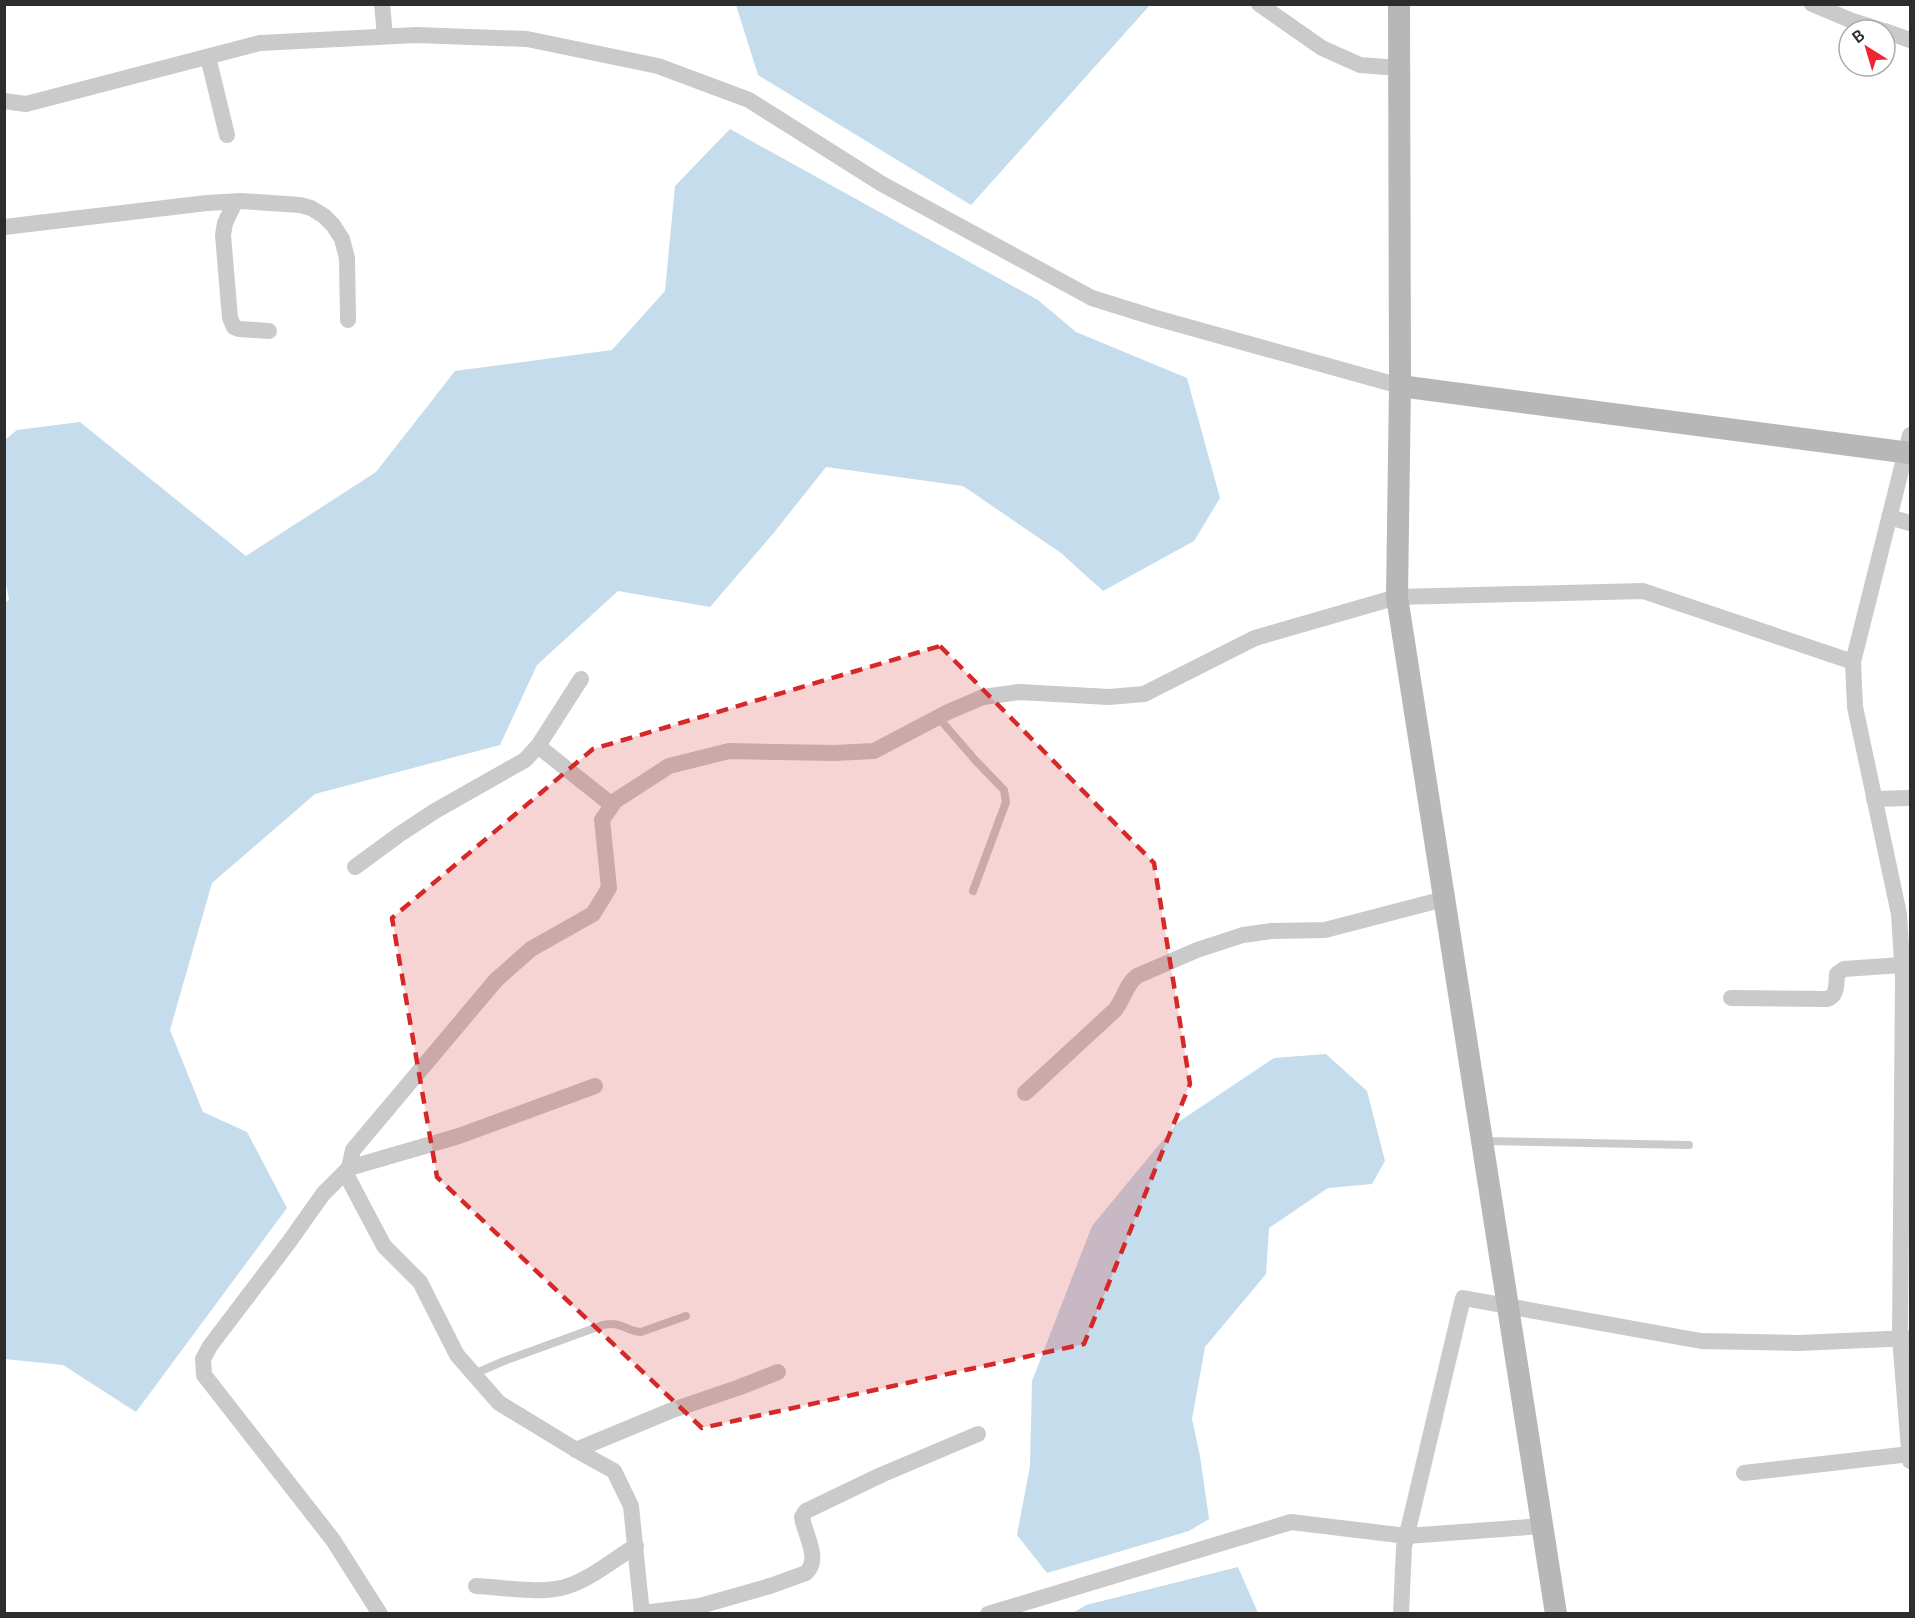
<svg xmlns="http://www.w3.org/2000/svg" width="1915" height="1618" font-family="Lato,sans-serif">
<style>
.water{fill:#c5dcec}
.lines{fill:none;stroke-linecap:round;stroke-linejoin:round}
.lane{stroke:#cacaca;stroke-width:8}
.street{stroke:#cacaca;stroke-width:16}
.secondary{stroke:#b7b7b7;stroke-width:22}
.marked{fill:#d62828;fill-opacity:0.2;stroke:#d62828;stroke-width:4.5;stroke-dasharray:12 8;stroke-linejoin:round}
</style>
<rect width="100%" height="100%" fill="#fff"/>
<g class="water">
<path d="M736,5V4L1150,5L971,205L758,75Z"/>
<path d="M730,129L1038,300L1076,332L1187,378L1220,498L1194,541L1103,591L1061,553L963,486L826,467L772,535L710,607L618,591L537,665L500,745L315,794L212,883L170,1030L203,1112L247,1132L287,1208L136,1412L63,1365L5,1359L4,603L9,600L4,574L5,440L17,430L80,422L246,556L376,472L455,371L612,350L665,291L675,186Z"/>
<path d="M1326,1054L1367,1091L1385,1161L1372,1184L1328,1188L1269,1228L1266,1274L1205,1347L1192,1419L1200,1456L1209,1519L1189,1531L1047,1573L1017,1535L1030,1466L1032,1381L1092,1226L1177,1123L1274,1058Z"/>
<path d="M1238,1567L1258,1613H1073L1086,1605Z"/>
</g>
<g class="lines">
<g class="lane">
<path d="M938,717L975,760L1004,790L1006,802L973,891"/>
<path d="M1482,1141L1689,1145"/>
<path d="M474,1374L504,1361L603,1325C623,1321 624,1331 641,1332L686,1316"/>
</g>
<g class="street">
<path d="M382,4L385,36"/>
<path d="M1259,4L1322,48L1360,65L1399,68"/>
<path d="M1812,4L1850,20L1881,30"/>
<path d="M1885,31L1910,40"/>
<path d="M208,57L227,135"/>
<path d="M4,101L26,104L260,43L416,35L527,39L658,66L749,100L882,184L1092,298L1156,318L1400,386"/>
<path d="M235,202L225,223L223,235L230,318L234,327L239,329L269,331"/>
<path d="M4,227L207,203L241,201L300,205L311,208L324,216L333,225L342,239L347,258L348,320"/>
<path d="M1910,435L1853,662L1855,707L1899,914L1903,978L1900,1338L1910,1461"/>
<path d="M1889,517L1910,523"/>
<path d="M538,746L612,805"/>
<path d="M1874,799L1910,798"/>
<path d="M355,867L400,834L435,811L525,760L538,746L581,679"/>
<path d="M1731,998L1827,999C1838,996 1836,983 1837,974L1844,969L1902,965"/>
<path d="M1025,1093L1115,1010C1124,999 1126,984 1137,976L1197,950L1243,935L1272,931L1325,930L1444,899"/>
<path d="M576,1450L670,1411L740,1387L778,1372"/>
<path d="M1744,1473L1910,1454"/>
<path d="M476,1586C504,1587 542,1595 568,1586C592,1578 614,1559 636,1546"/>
<path d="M643,1613L700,1606L770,1586L806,1573C820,1560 807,1538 803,1522L802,1517L806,1511L881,1475L978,1434"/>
<path d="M380,1614L333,1540L204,1375L203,1359L210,1346L289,1242L323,1194L349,1168L459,1136L595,1086"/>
<path d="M642,1614L631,1506L614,1471L583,1454L499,1403L457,1355L420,1282L384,1246L347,1176L353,1150L496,980L531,949L593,914L609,888L602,820L615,801L669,766L729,751L834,753L874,751L948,712L983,697L1019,692L1109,697L1144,694L1255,638L1397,597L1643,591L1853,662"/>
<path d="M988,1614L1291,1522L1407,1536L1542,1526"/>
<path d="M1401,1614L1404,1547L1463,1298L1701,1341L1799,1343L1910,1338"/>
</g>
<g class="secondary">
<path d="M1399,4L1400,386L1397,597L1556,1614"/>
<path d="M1400,386L1910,453"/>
</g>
</g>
<path class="marked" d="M940,646L1154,863L1190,1084L1084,1344L702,1428L437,1177L392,918L593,749Z"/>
<rect width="1915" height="1618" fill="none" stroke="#2d2d2d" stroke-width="12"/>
<g transform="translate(1867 48) rotate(323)"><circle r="28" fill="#ffffff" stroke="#ababab" stroke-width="1.5"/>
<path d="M0-4.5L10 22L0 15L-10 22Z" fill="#ec2731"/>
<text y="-9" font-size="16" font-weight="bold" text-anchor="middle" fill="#2d2d2d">B</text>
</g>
</svg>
